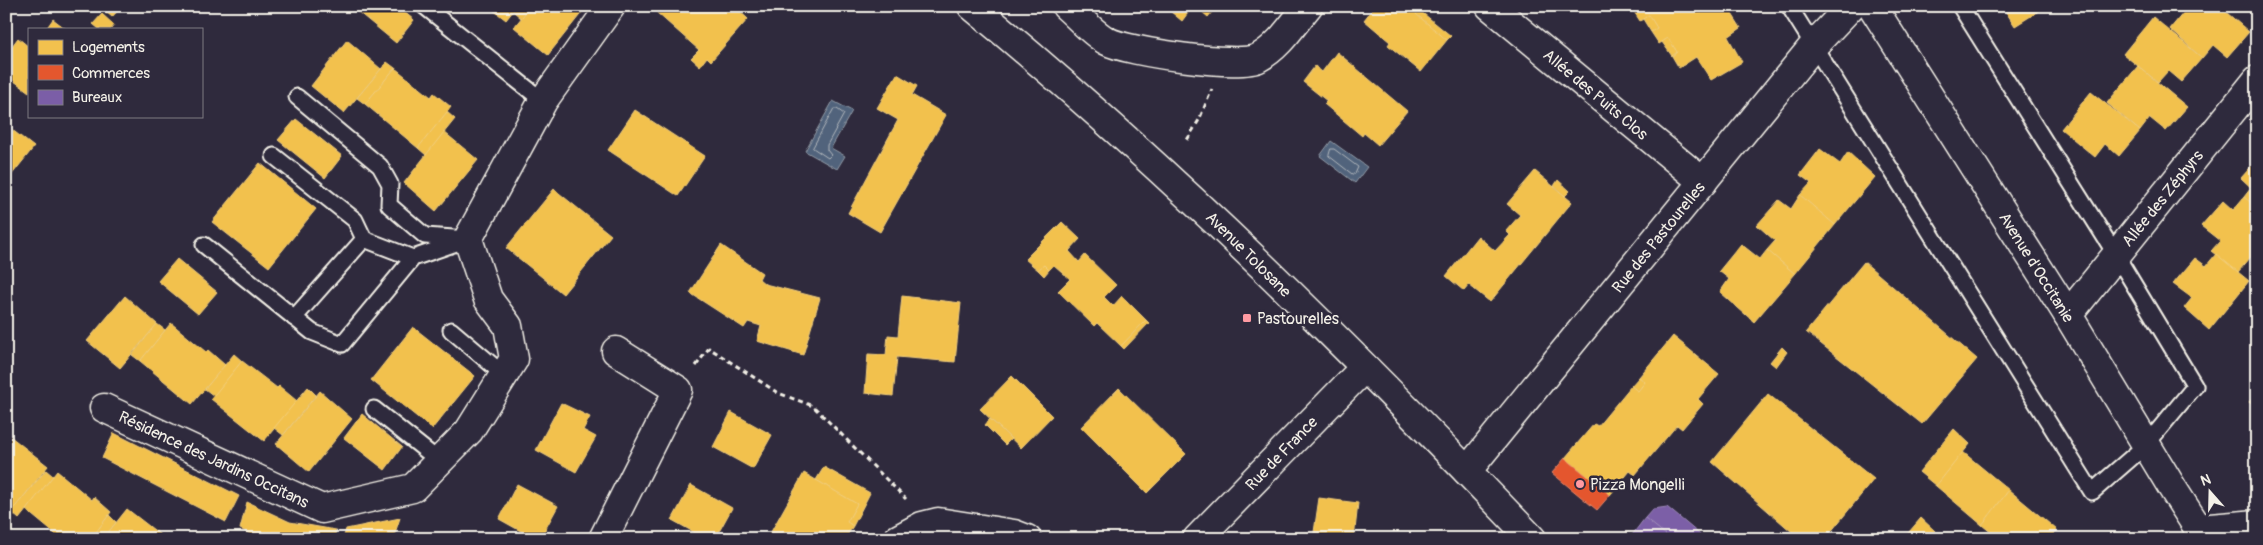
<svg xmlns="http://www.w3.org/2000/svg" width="2263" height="545" font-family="Pangolin,sans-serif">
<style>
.water{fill:#51637c;stroke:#929ca7}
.homes{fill:#f2c14e;stroke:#f3cf7c}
.shops{fill:#e4572e;stroke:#e98566}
.offices{fill:#7b5ea7;stroke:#9f8aba}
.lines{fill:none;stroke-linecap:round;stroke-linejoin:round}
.shore{stroke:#b3b8bd;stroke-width:1}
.service-casing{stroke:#f4f1e8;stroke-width:19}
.minor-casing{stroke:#f4f1e8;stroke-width:31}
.secondary-casing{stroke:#f4f1e8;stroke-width:31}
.path{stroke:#f4f1e8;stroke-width:3;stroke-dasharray:5 4;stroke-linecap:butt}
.service{stroke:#2f2a3d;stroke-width:15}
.minor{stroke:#2f2a3d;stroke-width:28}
.secondary{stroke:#2f2a3d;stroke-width:28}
.poi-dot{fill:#ff9aa2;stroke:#2f2a3d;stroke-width:2}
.labels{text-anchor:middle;stroke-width:5;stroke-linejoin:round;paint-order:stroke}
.street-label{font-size:16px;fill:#f4f1e8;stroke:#2f2a3d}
.poi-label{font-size:16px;fill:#f4f1e8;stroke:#2f2a3d;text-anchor:start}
</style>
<rect width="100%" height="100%" fill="#2f2a3d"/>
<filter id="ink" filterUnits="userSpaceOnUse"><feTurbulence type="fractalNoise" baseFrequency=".02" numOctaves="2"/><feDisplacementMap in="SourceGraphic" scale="10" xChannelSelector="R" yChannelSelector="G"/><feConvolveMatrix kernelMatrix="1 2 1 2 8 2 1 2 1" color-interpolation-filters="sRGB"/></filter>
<g filter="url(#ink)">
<g class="water">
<path d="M833,101L852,111L831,148L845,156L837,169L805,151Z"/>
<path d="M1331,141L1367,167L1355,183L1320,156Z"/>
</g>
<g class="homes">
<path d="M99,6H122L112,17Z"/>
<path d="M361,6H397L414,20L396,43L357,11Z"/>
<path d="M488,6H517L506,20Z"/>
<path d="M517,6H531L521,18L513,11Z"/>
<path d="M531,6H587L548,55L514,27Z"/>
<path d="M661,6H734L748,19L711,61L707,57L700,66L691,58L699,50L656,12Z"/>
<path d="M1164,6H1193L1182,21Z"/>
<path d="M1195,6H1217L1208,17Z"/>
<path d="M1375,6H1415L1419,10L1416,14L1447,40L1421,72L1388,45L1390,42L1364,20Z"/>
<path d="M1727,6L1741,28L1728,37L1742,62L1711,80L1696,57L1679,68L1672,56L1677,52L1668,38L1659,44L1651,32L1657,28L1649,15L1640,21L1631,7Z"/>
<path d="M2002,6H2047L2015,26Z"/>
<path d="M2189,6H2219L2249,32L2227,57L2213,45L2202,58L2170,29Z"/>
<path d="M1419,10L1451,36L1447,40L1416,14Z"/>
<path d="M102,14L114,25L111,29H99L93,24Z"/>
<path d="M1649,15L1657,28L1651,32L1643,19Z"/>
<path d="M2153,17L2202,58L2181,82L2168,71L2158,82L2123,54Z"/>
<path d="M53,19L66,29H46Z"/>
<path d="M18,38L29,47V92L6,75V54Z"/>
<path d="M1668,38L1677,52L1672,56L1662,42Z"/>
<path d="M347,40L381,69L344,113L311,86Z"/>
<path d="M1337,52L1407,111L1378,145L1364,133L1362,136L1324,104L1327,101L1303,82L1315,66L1322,72Z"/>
<path d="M387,62L395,68L365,104L357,98Z"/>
<path d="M2138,66L2187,107L2166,131L2150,118L2140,131L2107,103Z"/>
<path d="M395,68L431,97L434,93L451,107L418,148L365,104Z"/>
<path d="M897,74L917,86L912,95L946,115L880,232L848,213L898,120L877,108Z"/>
<path d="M2091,92L2140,131L2119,156L2105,144L2095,157L2061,129Z"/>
<path d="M635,110L705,156L678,196L608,150Z"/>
<path d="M447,112L455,119L426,155L418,148Z"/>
<path d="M296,119L342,156L325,178L278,140Z"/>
<path d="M6,125L34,147L10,177L6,174Z"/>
<path d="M444,132L478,160L436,211L404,183Z"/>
<path d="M1820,149L1840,164L1848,152L1875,177L1835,225L1800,195L1811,183L1800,175Z"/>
<path d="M2257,160V193L2241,178Z"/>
<path d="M260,163L316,209L269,267L212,222Z"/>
<path d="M1535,171L1572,202L1490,302L1469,285L1464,291L1446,276L1478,236L1495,251L1510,235L1506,231L1520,215L1507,204Z"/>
<path d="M1558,180L1570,191L1565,196L1554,186Z"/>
<path d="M2251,188L2257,196L2251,203L2244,197Z"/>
<path d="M554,189L611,235L563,294L506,248Z"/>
<path d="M1800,195L1835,225L1795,274L1767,250L1775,241L1757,225L1779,200L1791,209Z"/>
<path d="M2257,196V208L2251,203Z"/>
<path d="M2244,197L2257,208V250L2238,272L2211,251L2220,241L2201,226L2223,201L2233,210Z"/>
<path d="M1062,222L1080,239L1069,251L1079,262L1085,255L1116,285L1104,297L1113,306L1122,296L1146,320L1121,346L1097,323L1094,326L1058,291L1070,279L1054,265L1049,270L1044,265L1038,270L1025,259Z"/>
<path d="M1741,244L1760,259L1767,250L1795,274L1754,322L1720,292L1729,279L1719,271Z"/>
<path d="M721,245L762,273L759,279L765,284L820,298L803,355L757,341L761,326L748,322L744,328L690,293Z"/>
<path d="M2216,254L2249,281L2209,330L2184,308L2192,298L2173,284L2195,258L2206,266Z"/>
<path d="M177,259L217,292L198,314L158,281Z"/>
<path d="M1864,262L1977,359L1922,424L1806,332Z"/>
<path d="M1044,265L1049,270L1044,276L1038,270Z"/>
<path d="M125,296L157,324L120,368L87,341Z"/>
<path d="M902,296L961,303L955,362L897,357L893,396L865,393L868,354L886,355L888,335L898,336Z"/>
<path d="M1146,320L1149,323L1124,349L1121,346Z"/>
<path d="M171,323L206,352L208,350L225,365L192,404L140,361Z"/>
<path d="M157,324L165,330L140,361L132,355Z"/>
<path d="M413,327L475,376L432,429L371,380Z"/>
<path d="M1673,336L1719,374L1698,399L1703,404L1682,429L1677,425L1635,475L1630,471L1610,495L1565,458L1594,424L1598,426L1631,386L1638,391L1645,382L1639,377Z"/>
<path d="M1782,347L1787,352L1776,367L1770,362Z"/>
<path d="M234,354L242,361L214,396L205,389Z"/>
<path d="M242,361L277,388L279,386L297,401L264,441L211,399Z"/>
<path d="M1012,376L1052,416L1021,448L980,409Z"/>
<path d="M1639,377L1645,382L1638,391L1631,386Z"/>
<path d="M308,387L316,395L283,435L274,428Z"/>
<path d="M1119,388L1186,454L1147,493L1081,427Z"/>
<path d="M320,391L352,419L309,472L276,444Z"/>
<path d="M2257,393V409L2249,402Z"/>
<path d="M1768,394L1874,479L1825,539H1800L1712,462Z"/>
<path d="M561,403L590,417L583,430L596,437L576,472L536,450Z"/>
<path d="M731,412L772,435L753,469L713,447Z"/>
<path d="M362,414L402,447L385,470L344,438Z"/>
<path d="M990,419L1011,439L1005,445L985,425Z"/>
<path d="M1954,429L1970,444L1936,486L1919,472Z"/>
<path d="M6,433L48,466L11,512L6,509Z"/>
<path d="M114,433L239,496L226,522L102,458Z"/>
<path d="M1963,452L2009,490L1982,525L1936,486Z"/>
<path d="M824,467L870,493L853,526L847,522L857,504L816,480Z"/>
<path d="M46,470L53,476L19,519L11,512Z"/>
<path d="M57,471L92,500L94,497L111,512L91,539H61L26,510Z"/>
<path d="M804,473L857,504L847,522L853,526L845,539H831L825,535L823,539H767Z"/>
<path d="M517,484L558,506L540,539H535L499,519Z"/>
<path d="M691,485L732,508L715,539H706L672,520Z"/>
<path d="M2009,490L2057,530L2049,539H1999L1982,525Z"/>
<path d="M1319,498L1358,503L1354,539H1313Z"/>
<path d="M247,502L290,522L336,530L334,539H261L240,529Z"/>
<path d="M127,509L163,537L166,535L170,539H103Z"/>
<path d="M109,515L116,522L103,539H91Z"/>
<path d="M400,518L393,539H343L346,529Z"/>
<path d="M1921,518L1935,531L1927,539H1903Z"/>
</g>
<path class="shops" d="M1565,458L1610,495L1597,510L1552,473Z"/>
<g class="offices">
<path d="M1667,507L1705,539H1671L1645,518L1653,509Z"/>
<path d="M1645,518L1671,539H1629Z"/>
</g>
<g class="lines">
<g class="shore">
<path d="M834,109H837L844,114L827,145V150L831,155L828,158L813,148Z"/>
<path d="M1331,149H1334L1358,167L1355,174H1352L1329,156Z"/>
</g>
<g class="service-casing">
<g id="service">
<path d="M424,6L543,101"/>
<path d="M1789,6L2092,492L2146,445L2195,386L2116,255L1960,6"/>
<path d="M274,156L355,220L364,239"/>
<path d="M204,245L312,332L342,344L413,258L468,239L425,236L389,205L390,184L380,166L297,97"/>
<path d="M294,318L364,239L413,258"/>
<path d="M451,330L504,375"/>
<path d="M374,409L439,461"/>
</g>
</g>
<g class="minor-casing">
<g id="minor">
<path d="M1066,6C1079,17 1092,33 1107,41C1127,52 1239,68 1258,58C1279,47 1293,24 1308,6"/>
<path d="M1490,6L1703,182"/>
<path d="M1872,6L2068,315L2173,489L2205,539"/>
<path d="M2068,315L2257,80"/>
<path d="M104,408L322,509L413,488L469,431L514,359L508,326L488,299L468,239L543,101L611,6"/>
<path d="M1467,471L1814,45L1851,6"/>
<path d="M2198,529L2257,524"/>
<path d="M603,539L678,390L616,351"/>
<path d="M898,539L922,526L938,522L1014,534L1027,539"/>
<path d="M1197,539L1364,368"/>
</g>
</g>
<g class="secondary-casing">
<path id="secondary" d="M972,6C1171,170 1354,352 1532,539"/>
</g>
<g class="path">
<path d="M1187,140L1199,120L1212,89"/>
<path d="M696,366L709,348L778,393L813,406L906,499"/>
</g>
<use href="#service" class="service"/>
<use href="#minor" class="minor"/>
<use href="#secondary" class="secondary"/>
</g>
</g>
<g class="poi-dot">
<rect x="1242" y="313" width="10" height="10" rx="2.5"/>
<circle cx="1580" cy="484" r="5"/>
</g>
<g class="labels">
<g class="street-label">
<text transform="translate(1596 94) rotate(40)" y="6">Allée des Puits Clos</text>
<text transform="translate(2162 198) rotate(-51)" y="6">Allée des Zéphyrs</text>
<text transform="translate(1658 237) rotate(-51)" y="6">Rue des Pastourelles</text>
<text transform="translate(1249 254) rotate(45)" y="6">Avenue Tolosane</text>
<text transform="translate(2037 267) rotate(58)" y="6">Avenue d'Occitanie</text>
<text transform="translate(1281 453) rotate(-46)" y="6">Rue de France</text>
<text transform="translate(214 459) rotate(25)" y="6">Résidence des Jardins Occitans</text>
</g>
<g class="poi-label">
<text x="1257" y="324">Pastourelles</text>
<text x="1590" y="490">Pizza Mongelli</text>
</g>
</g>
<rect width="2263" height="545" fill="none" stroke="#2f2a3d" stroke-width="25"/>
<rect x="12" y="12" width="2238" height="520" fill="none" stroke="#f4f1e8" stroke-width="2" filter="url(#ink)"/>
<rect x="28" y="28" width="175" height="90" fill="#2f2a3d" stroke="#7e7a81"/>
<rect x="38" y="40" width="25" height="15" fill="#f2c14e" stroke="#7e7a81"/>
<text x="72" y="52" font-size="15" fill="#f4f1e8">Logements</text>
<rect x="38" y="65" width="25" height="15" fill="#e4572e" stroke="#7e7a81"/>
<text x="72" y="78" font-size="15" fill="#f4f1e8">Commerces</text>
<rect x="38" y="90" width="25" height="15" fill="#7b5ea7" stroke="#7e7a81"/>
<text x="72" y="102" font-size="15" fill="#f4f1e8">Bureaux</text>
<g transform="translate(2210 492) rotate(340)" stroke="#2f2a3d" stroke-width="4" paint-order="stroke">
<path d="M0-4L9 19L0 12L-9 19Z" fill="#f4f1e8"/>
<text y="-8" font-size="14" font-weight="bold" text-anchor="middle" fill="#f4f1e8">N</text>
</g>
</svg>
